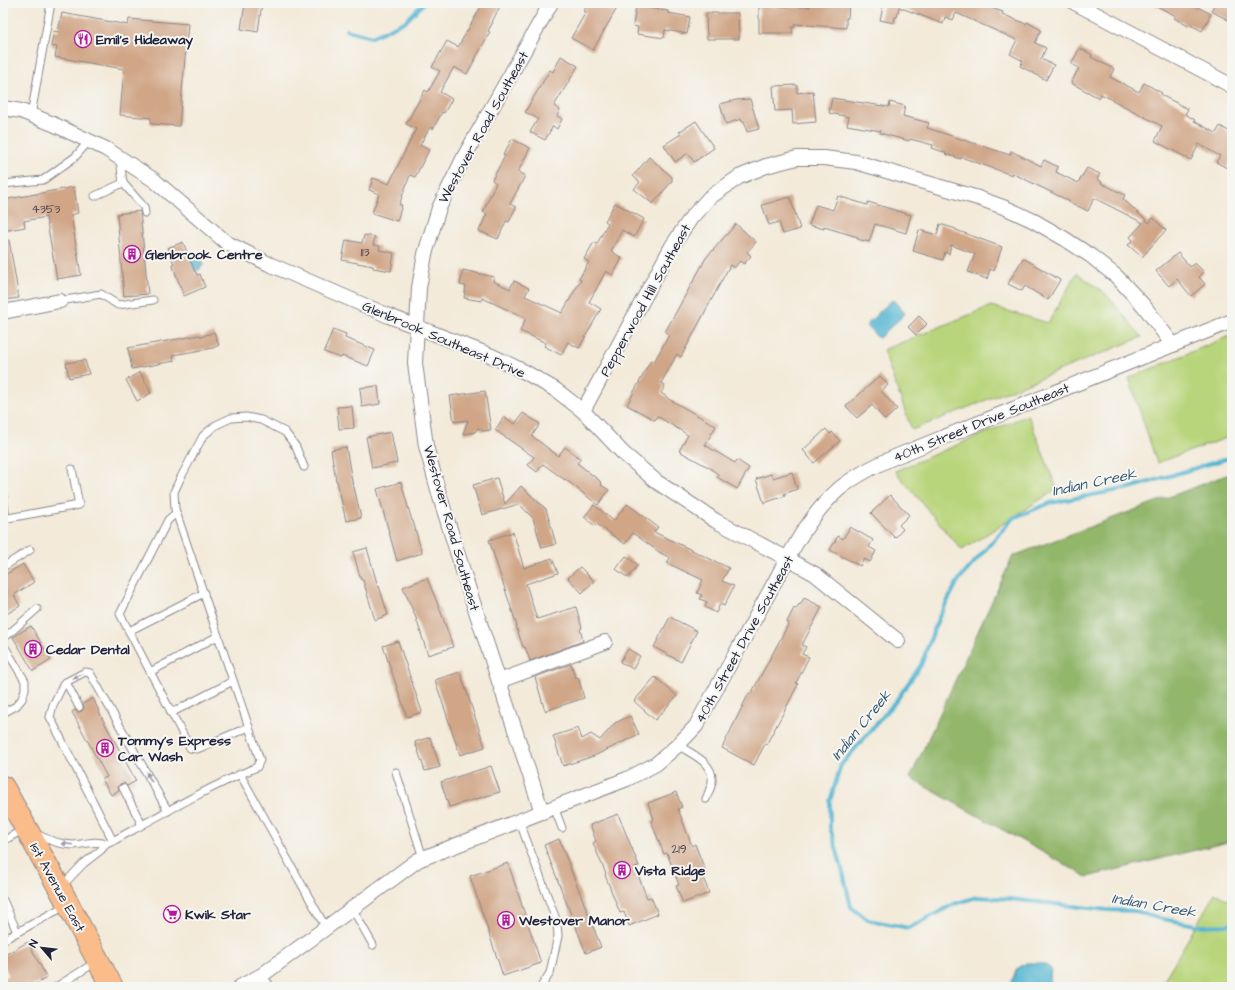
<svg xmlns="http://www.w3.org/2000/svg" width="1235" height="990" font-family="'Architects Daughter',sans-serif">
<style>
.green{fill:#b9d57b;stroke:#6e7c5b}
.forest{fill:#92b66b;stroke:#5a6c53}
.water{fill:#53b5d1;stroke:#3a6c86}
.lines{fill:none;stroke-linecap:round;stroke-linejoin:round}
.stream{stroke:#53b5d1;stroke-width:4}
.building{fill:#d0a687}
.service-casing{stroke:#8a868a;stroke-width:9}
.minor-casing{stroke:#8a868a;stroke-width:16}
.primary-casing{stroke:#8a868a;stroke-width:24}
.service{stroke:#fff;stroke-width:7}
.minor{stroke:#fff;stroke-width:14}
.primary{stroke:#f9bc8a;stroke-width:22}
.oneway{fill:#9c9ca7}
.labels{text-anchor:middle;stroke-width:4;stroke-linejoin:round;paint-order:stroke}
.number-label{font-size:12px;fill:#4e434e}
.poi-label{font-size:14px;font-weight:bold;fill:#22223b;stroke:#f6f6f2;text-anchor:start}
.street-label{font-size:14px;fill:#22223b;stroke:#f6f6f2}
.water-label{font-size:15px;font-style:italic;fill:#335570;stroke:#f6f6f2}
</style>
<rect width="100%" height="100%" fill="#f6f6f2"/>
<filter id="ink" filterUnits="userSpaceOnUse"><feTurbulence type="fractalNoise" baseFrequency=".025" numOctaves="2"/><feDisplacementMap in="SourceGraphic" scale="8" xChannelSelector="R" yChannelSelector="G"/><feConvolveMatrix kernelMatrix="1 2 1 2 8 2 1 2 1" color-interpolation-filters="sRGB"/></filter>
<filter id="wash" filterUnits="userSpaceOnUse"><feTurbulence type="fractalNoise" baseFrequency=".012" numOctaves="4" result="noise"/><feDisplacementMap in="SourceGraphic" scale="16" xChannelSelector="R" yChannelSelector="G"/><feGaussianBlur stdDeviation="0.9" result="paint"/><feColorMatrix in="noise" values="0 0 0 0 0 0 0 0 0 0 0 0 0 0 0 0 0 1.4 0 .05"/><feComposite in="paint" operator="in"/></filter>
<g filter="url(#wash)">
<rect width="100%" height="100%" fill="#f3ead9"/>
<g class="green">
<path d="M1077,273L1105,293L1142,337L912,430L883,350L991,306L1048,323Z"/>
<path d="M1232,335V436L1157,463L1129,378Z"/>
<path d="M1028,415L1057,489L962,550L895,471Z"/>
<path d="M1215,893L1232,902V987H1160Z"/>
</g>
<path class="forest" d="M1232,473V841L1087,877L910,778L1013,556Z"/>
<g class="water">
<path d="M189,254H193L202,260L203,265L199,270H193L188,256Z"/>
<path d="M892,300H893L904,312L905,314L879,338H878L866,325Z"/>
<path d="M1026,963C1035,963 1045,962 1051,969L1049,987H1009L1017,969Z"/>
</g>
<g class="lines">
<g class="stream">
<path d="M346,30L372,37L406,21L424,3"/>
<path d="M1232,457L1130,488L1050,503L1013,518L958,581L938,619L921,665L896,701L841,765L830,801V827L843,872L851,907L868,920L909,928L954,904L977,897L1010,899L1107,910L1135,911L1162,919L1202,926L1227,925L1232,923"/>
</g>
</g>
<g id="blocks">
<g class="building">
<path d="M245,3H262L258,32L241,29Z"/>
<path d="M483,3H495L500,6L492,22H493L488,31L490,32L467,74L454,67L440,92L452,99L444,113L442,112L433,129L430,127L420,145L429,150L415,177L410,175L399,205H402L397,221L372,213L379,194L369,190L373,178L389,184L416,129L406,124L425,90L428,92L440,71L432,67L447,41L458,47Z"/>
<path d="M588,3H609L617,8L593,50L571,38L586,12L584,11Z"/>
<path d="M810,3H849L848,18H846V28L795,24V27H792L793,33H759V6L810,7Z"/>
<path d="M884,3H960L971,7L972,3H986L992,6L991,8L1003,12L1002,14L1026,24L1027,22L1041,30L1035,43L1046,48L1041,59L1054,65L1046,80L1020,66L1023,61L1010,54L1017,40L956,13L953,20L945,17L943,24L899,7L897,17H895L894,23L880,20Z"/>
<path d="M1151,3H1190L1211,14L1202,31L1189,24L1188,26L1174,18L1176,16Z"/>
<path d="M1215,3H1232V22L1211,11Z"/>
<path d="M636,6L668,11V13L690,17L687,34L665,30L664,38L637,34L638,27L633,26Z"/>
<path d="M62,13L128,25L129,19L188,24L179,126L151,124V118L120,115L124,69L55,57L57,47L51,46L54,31L58,32Z"/>
<path d="M706,13H738L739,39H707Z"/>
<path d="M1080,48L1092,55L1091,57L1114,69L1110,77L1139,92L1144,83L1162,93L1161,95L1188,109L1185,114L1195,120L1194,121L1216,133L1220,126L1232,133V159L1227,168L1216,162L1220,156L1199,144L1191,160L1155,141L1162,126L1101,94L1099,98L1071,83L1079,68L1071,64Z"/>
<path d="M561,56L578,66L554,106L560,110L557,116L562,119L557,129L553,126L545,140L530,132L538,119L525,112L550,70L553,72Z"/>
<path d="M797,85V93L813,91L816,122L793,124L792,110L775,111L773,86Z"/>
<path d="M832,98L889,107L890,102L905,106L903,116L929,123L927,128L1010,155L1011,151L1041,166L1044,160L1058,167L1056,172L1078,183L1087,168L1100,174L1097,179L1102,182L1101,183L1125,195L1123,199L1149,223L1153,218L1166,230L1142,257L1128,245L1133,240L1130,237L1143,223L1094,198L1088,211L1069,202V201L1012,173V175L961,157V159L945,154L946,153L932,148L933,145L910,139L909,141L880,133L881,131L847,125L849,117L829,113Z"/>
<path d="M750,99L759,129L747,132L744,121L742,122L741,119L726,124L720,104L736,100Z"/>
<path d="M696,121L714,148L694,162L688,153L675,162L664,145L681,134L679,132Z"/>
<path d="M512,139L530,148L518,172L525,176L510,204L516,207L509,222L506,221L498,239L479,231L487,214L483,212L496,183L492,180L505,156L503,155Z"/>
<path d="M649,157L672,177V181L653,204L634,189L640,182L633,176Z"/>
<path d="M74,187L78,213L71,215L81,275L57,279L46,217L24,221L25,227L3,231V200Z"/>
<path d="M838,196L867,205L868,202L911,215L906,233L875,224L869,242L857,239L858,237L824,227V229L809,225L816,205L833,210Z"/>
<path d="M790,197L800,229L783,234L779,222L769,225L762,205Z"/>
<path d="M615,203L644,219L634,237L622,230L611,251L622,258L613,275L606,271L589,302L601,309L579,348L568,342L561,355L544,346L546,343L520,331L526,318L482,298V301L464,298L466,286L460,285L463,270L494,277L493,281L510,289L514,281L529,288L525,296L562,313L581,280L579,279L589,262L584,259L594,242L597,244L608,223L605,221Z"/>
<path d="M140,211L148,294L124,296L117,214Z"/>
<path d="M736,224L756,242L747,252L751,256L744,264L740,261L734,268L730,265L681,357L677,354L661,383L665,385L661,393L667,397V398L716,426L705,445L735,463L737,460L749,468L737,489L717,477L719,475L710,468L679,451L688,435L657,416L655,420L627,405L651,360L654,362L669,335L665,332L706,258Z"/>
<path d="M940,224L956,229V230L1002,247L994,271L990,269L987,279L968,272L975,254L951,245L949,254L945,252L943,260L913,251L919,230L937,235Z"/>
<path d="M364,235L375,237L373,245L380,246L379,250L394,253L391,271L373,268V266L342,260L346,240L362,243Z"/>
<path d="M9,240L19,298L3,300V241Z"/>
<path d="M183,242L195,272H196L197,275L200,274L205,287L184,296L172,264H174L168,248Z"/>
<path d="M1178,253L1190,267L1195,263L1204,272L1199,277L1205,284L1191,296L1177,279L1169,286L1156,271Z"/>
<path d="M1023,258L1060,280L1048,300L1025,286L1022,291L1008,284Z"/>
<path d="M919,316L927,324L916,335L908,327Z"/>
<path d="M333,329L346,334L345,338L375,350L368,366L342,356L341,358L324,352Z"/>
<path d="M214,332L219,345L213,348L173,355L174,361L132,369L128,348L200,335L201,337Z"/>
<path d="M85,360L89,374L69,378L66,363Z"/>
<path d="M140,372L151,393L137,401L126,380Z"/>
<path d="M880,376L888,385L881,391L897,409L885,420L872,405L857,418L846,406Z"/>
<path d="M378,386L380,404L362,407L360,388Z"/>
<path d="M485,391L491,430L483,431L478,428L475,432L463,434L468,420L454,422L450,396Z"/>
<path d="M352,406L354,428L339,429L337,407Z"/>
<path d="M523,413L540,424L532,436L558,456L565,447L581,459L577,463L600,481V482L602,484L601,485L609,490L598,505L565,479V480L543,464L537,472L528,465L534,457L495,430L504,417L515,424Z"/>
<path d="M826,429L830,434L832,432L840,441L814,463L803,450Z"/>
<path d="M391,432L397,463L372,468L366,437Z"/>
<path d="M346,447L353,487H354L361,518L346,521L337,481H336L331,450Z"/>
<path d="M792,472L797,489L784,494L785,496L764,503L756,479L771,474L773,478Z"/>
<path d="M497,478L505,504L521,486L546,509L556,544L542,548L533,518L519,504L482,515L473,485Z"/>
<path d="M401,482L412,521H413L422,553L397,561L377,489Z"/>
<path d="M890,495L909,515L899,525L903,529L895,538L871,513Z"/>
<path d="M627,504L658,527L654,532L729,568L722,581L734,586L724,606L720,604L716,613L705,607L707,602L700,599L702,595L697,593L703,580L667,563L670,558L659,552L633,533L625,544L597,524L595,526L584,517L594,505L614,521Z"/>
<path d="M850,527L873,540L869,547L876,551L870,562L864,559L860,566L830,550L838,536L843,539Z"/>
<path d="M513,532L524,568L552,558L558,573L526,584L537,619L576,607L582,628L580,629L583,641L530,661L525,647H523L516,626H517L489,540Z"/>
<path d="M367,548L378,587L379,586L388,615L375,620L363,580H361L353,552Z"/>
<path d="M626,556L638,565L628,578L616,569Z"/>
<path d="M23,564L34,582L14,595L20,606L3,616V576Z"/>
<path d="M580,567L594,581L582,593L568,578Z"/>
<path d="M427,578L442,615L453,647L428,655L416,618L403,587Z"/>
<path d="M804,598L822,607L802,645L806,647L802,654L809,657L796,683L798,684L787,706L766,745L765,744L754,765L722,748L749,693L751,694L789,623L787,622L794,608L796,609L799,604L800,605Z"/>
<path d="M670,617L697,631L681,662L654,647Z"/>
<path d="M31,626L51,660L33,671L13,637Z"/>
<path d="M398,641L422,712L407,717L383,646Z"/>
<path d="M628,649L640,656L633,669L620,662Z"/>
<path d="M571,664L576,678L578,677L584,698L545,711L535,677Z"/>
<path d="M460,672L485,747L460,755L435,680Z"/>
<path d="M655,677L677,696L655,720L634,701Z"/>
<path d="M93,698L102,718L136,781L127,786L124,783L120,784L118,787L119,790L111,795L102,779L107,777L72,712L75,710L78,712L82,711L84,708L83,704Z"/>
<path d="M630,716L639,734L594,756L563,766L553,736L578,728L582,739L591,734L600,740L615,723Z"/>
<path d="M430,737L440,767L425,771L415,742Z"/>
<path d="M491,766L500,792L449,807L441,782Z"/>
<path d="M676,792L682,807L678,809L692,846L695,844L706,873L702,874L709,893L683,903L676,886L679,885L667,853L664,854L651,821L654,819L648,803Z"/>
<path d="M618,814L639,866L635,867L647,898L651,897L658,914L629,926L624,912L620,913L605,875L606,874L593,843L596,841L590,825Z"/>
<path d="M559,839L601,947L586,953L544,845Z"/>
<path d="M508,863L541,963L503,976L470,876Z"/>
<path d="M28,942L47,978L30,987H3V979L9,975L3,965V956Z"/>
</g>
</g>
</g>
<g filter="url(#ink)">
<use href="#blocks" fill-opacity="0" stroke="#8a868a" stroke-width="1"/>
<g class="lines">
<g class="service-casing">
<g id="service">
<path d="M31,115L51,3"/>
<path d="M120,159L123,183L144,207L145,213"/>
<path d="M3,184L43,180L75,157L89,141"/>
<path d="M95,196L123,183"/>
<path d="M60,301L101,294L118,305L153,300"/>
<path d="M3,496L6,519"/>
<path d="M176,513L168,520L120,614L190,748L197,749L249,727"/>
<path d="M3,519L79,505L72,469"/>
<path d="M3,567L30,550"/>
<path d="M129,631L204,593"/>
<path d="M3,639L37,609"/>
<path d="M3,644L25,681V689L22,699L16,706L3,713"/>
<path d="M150,672L218,636"/>
<path d="M66,682L79,707"/>
<path d="M171,713L233,681"/>
<path d="M678,745C691,754 714,762 712,782C711,787 708,794 706,799"/>
<path d="M396,772L423,858"/>
<path d="M240,774L326,928"/>
<path d="M123,788L142,825"/>
<path d="M554,807L562,828"/>
<path d="M519,820L557,922L558,936L550,973L541,987"/>
<path d="M36,834C48,840 61,845 74,845C85,844 95,840 106,844"/>
<path d="M3,841L24,829"/>
<path d="M113,841C160,815 207,788 257,767L260,760L175,509L174,492L180,479L203,436L216,425L231,418L246,417L261,420L285,432L296,447L304,467"/>
<path d="M62,886L83,864L101,850L106,844L113,841L50,717L53,705L63,685L66,682L85,672L90,673L168,811"/>
<path d="M3,900L17,932"/>
<path d="M352,908L373,945"/>
<path d="M3,940L65,906"/>
<path d="M262,975L271,987"/>
<path d="M56,987L96,962"/>
</g>
</g>
<g class="minor-casing">
<g id="minor">
<path d="M1075,3L1232,86"/>
<path d="M3,108L21,111L53,124L106,149L154,180L227,243L269,264L389,316L492,356L525,372L556,390L583,411L623,453L657,482L716,521L788,559L815,574L898,641"/>
<path d="M3,312L60,301"/>
<path d="M583,411L672,246L691,218L709,198L739,177L766,166L797,158H824L856,162L978,198L1006,208L1034,221L1065,239L1091,256L1116,276L1144,306L1173,345"/>
<path d="M499,681L605,642"/>
<path d="M542,812L468,587L440,497L426,446L415,363L419,288L425,254L439,208L464,157L551,3"/>
<path d="M240,987L262,975L418,860L627,779L656,764L678,745L696,726C719,683 743,641 766,598C787,560 806,518 839,489C856,475 876,465 897,456L1232,321"/>
</g>
</g>
<g class="primary-casing">
<path id="primary" d="M3,787L60,889L112,987"/>
</g>
<use href="#service" class="service"/>
<use href="#minor" class="minor"/>
<use href="#primary" class="primary"/>
</g>
<defs><path id="oneway-solid" d="M-6-.8H1V-3.2L6.5 0L1 3.2V.8H-6Z"/></defs>
<g class="oneway">
<use href="#oneway-solid" transform="translate(78 676) rotate(152)"/>
<use href="#oneway-solid" transform="translate(149 777) rotate(-119)"/>
<use href="#oneway-solid" transform="translate(67 844) rotate(-173)"/>
</g>
</g>
<defs>
<g id="restaurant-ring" transform="scale(0.9)"><circle r="9.5" fill="#f6f6f2" stroke="#b5179e" stroke-width="1.5"/><path d="M-5-6h1v4h1v-4h1v4h1v-4h1v5L-1.5 .5V6h-2V.5L-5-1ZM5-6V6H3V1.5H1.5Q1.5-4 5-6Z" fill="#b5179e"/></g>
<g id="building-ring" transform="scale(0.9)"><circle r="9.5" fill="#f6f6f2" stroke="#b5179e" stroke-width="1.5"/><path d="M-4-6H4V6H1V3H-1V6H-4ZM-2.5-4.3h1.7v1.8h-1.7ZM.8-4.3h1.7v1.8H.8ZM-2.5-1h1.7V.8h-1.7ZM.8-1h1.7V.8H.8Z" fill="#b5179e"/></g>
<g id="supermarket-ring" transform="scale(0.9)"><circle r="9.5" fill="#f6f6f2" stroke="#b5179e" stroke-width="1.5"/><path d="M-6-5.5h2.5l.6 2H6L4.5 2H-2.5L-4.4-4H-6ZM-1.5 3.2a1.3 1.3 0 1 0 .1 0ZM3 3.2a1.3 1.3 0 1 0 .1 0Z" fill="#b5179e"/></g>
</defs>
<g fill-rule="evenodd">
<use href="#restaurant-ring" x="83" y="39"/>
<use href="#building-ring" x="132" y="254"/>
<use href="#building-ring" x="33" y="649"/>
<use href="#building-ring" x="105" y="748"/>
<use href="#building-ring" x="622" y="870"/>
<use href="#supermarket-ring" x="172" y="914"/>
<use href="#building-ring" x="506" y="920"/>
</g>
<g class="labels">
<g class="number-label">
<text x="46" y="213">4353</text>
<text x="365" y="256">113</text>
<text x="679" y="853">219</text>
</g>
<g class="poi-label">
<text x="96" y="44">Emil's Hideaway</text>
<text x="145" y="259">Glenbrook Centre</text>
<text x="46" y="654">Cedar Dental</text>
<text x="118" y="745">Tommy's Express<tspan x="118" dy="16">Car Wash</tspan></text>
<text x="635" y="875">Vista Ridge</text>
<text x="185" y="919">Kwik Star</text>
<text x="519" y="925">Westover Manor</text>
</g>
<g class="street-label">
<text transform="translate(483 127) rotate(-61)" y="5">Westover Road Southeast</text>
<text transform="translate(645 300) rotate(-61)" y="5">Pepperwood Hill Southeast</text>
<text transform="translate(444 339) rotate(23)" y="5">Glenbrook Southeast Drive</text>
<text transform="translate(981 422) rotate(-22)" y="5">40th Street Drive Southeast</text>
<text transform="translate(452 528) rotate(74)" y="5">Westover Road Southeast</text>
<text transform="translate(744 639) rotate(-61)" y="5">40th Street Drive Southeast</text>
<text transform="translate(58 887) rotate(61)" y="5">1st Avenue East</text>
</g>
<g class="water-label">
<text transform="translate(1094 482) rotate(-12)" y="5">Indian Creek</text>
<text transform="translate(861 725) rotate(-51)" y="5">Indian Creek</text>
<text transform="translate(1154 905) rotate(10)" y="5">Indian Creek</text>
</g>
</g>
<rect width="1235" height="990" fill="none" stroke="#f6f6f2" stroke-width="16"/>
<g transform="translate(42 948) rotate(298)" stroke="#f6f6f2" stroke-width="3" paint-order="stroke">
<path d="M0-3L7 15L0 10L-7 15Z" fill="#22223b"/>
<text y="-6" font-size="11" font-weight="bold" text-anchor="middle" fill="#22223b">N</text>
</g>
</svg>
